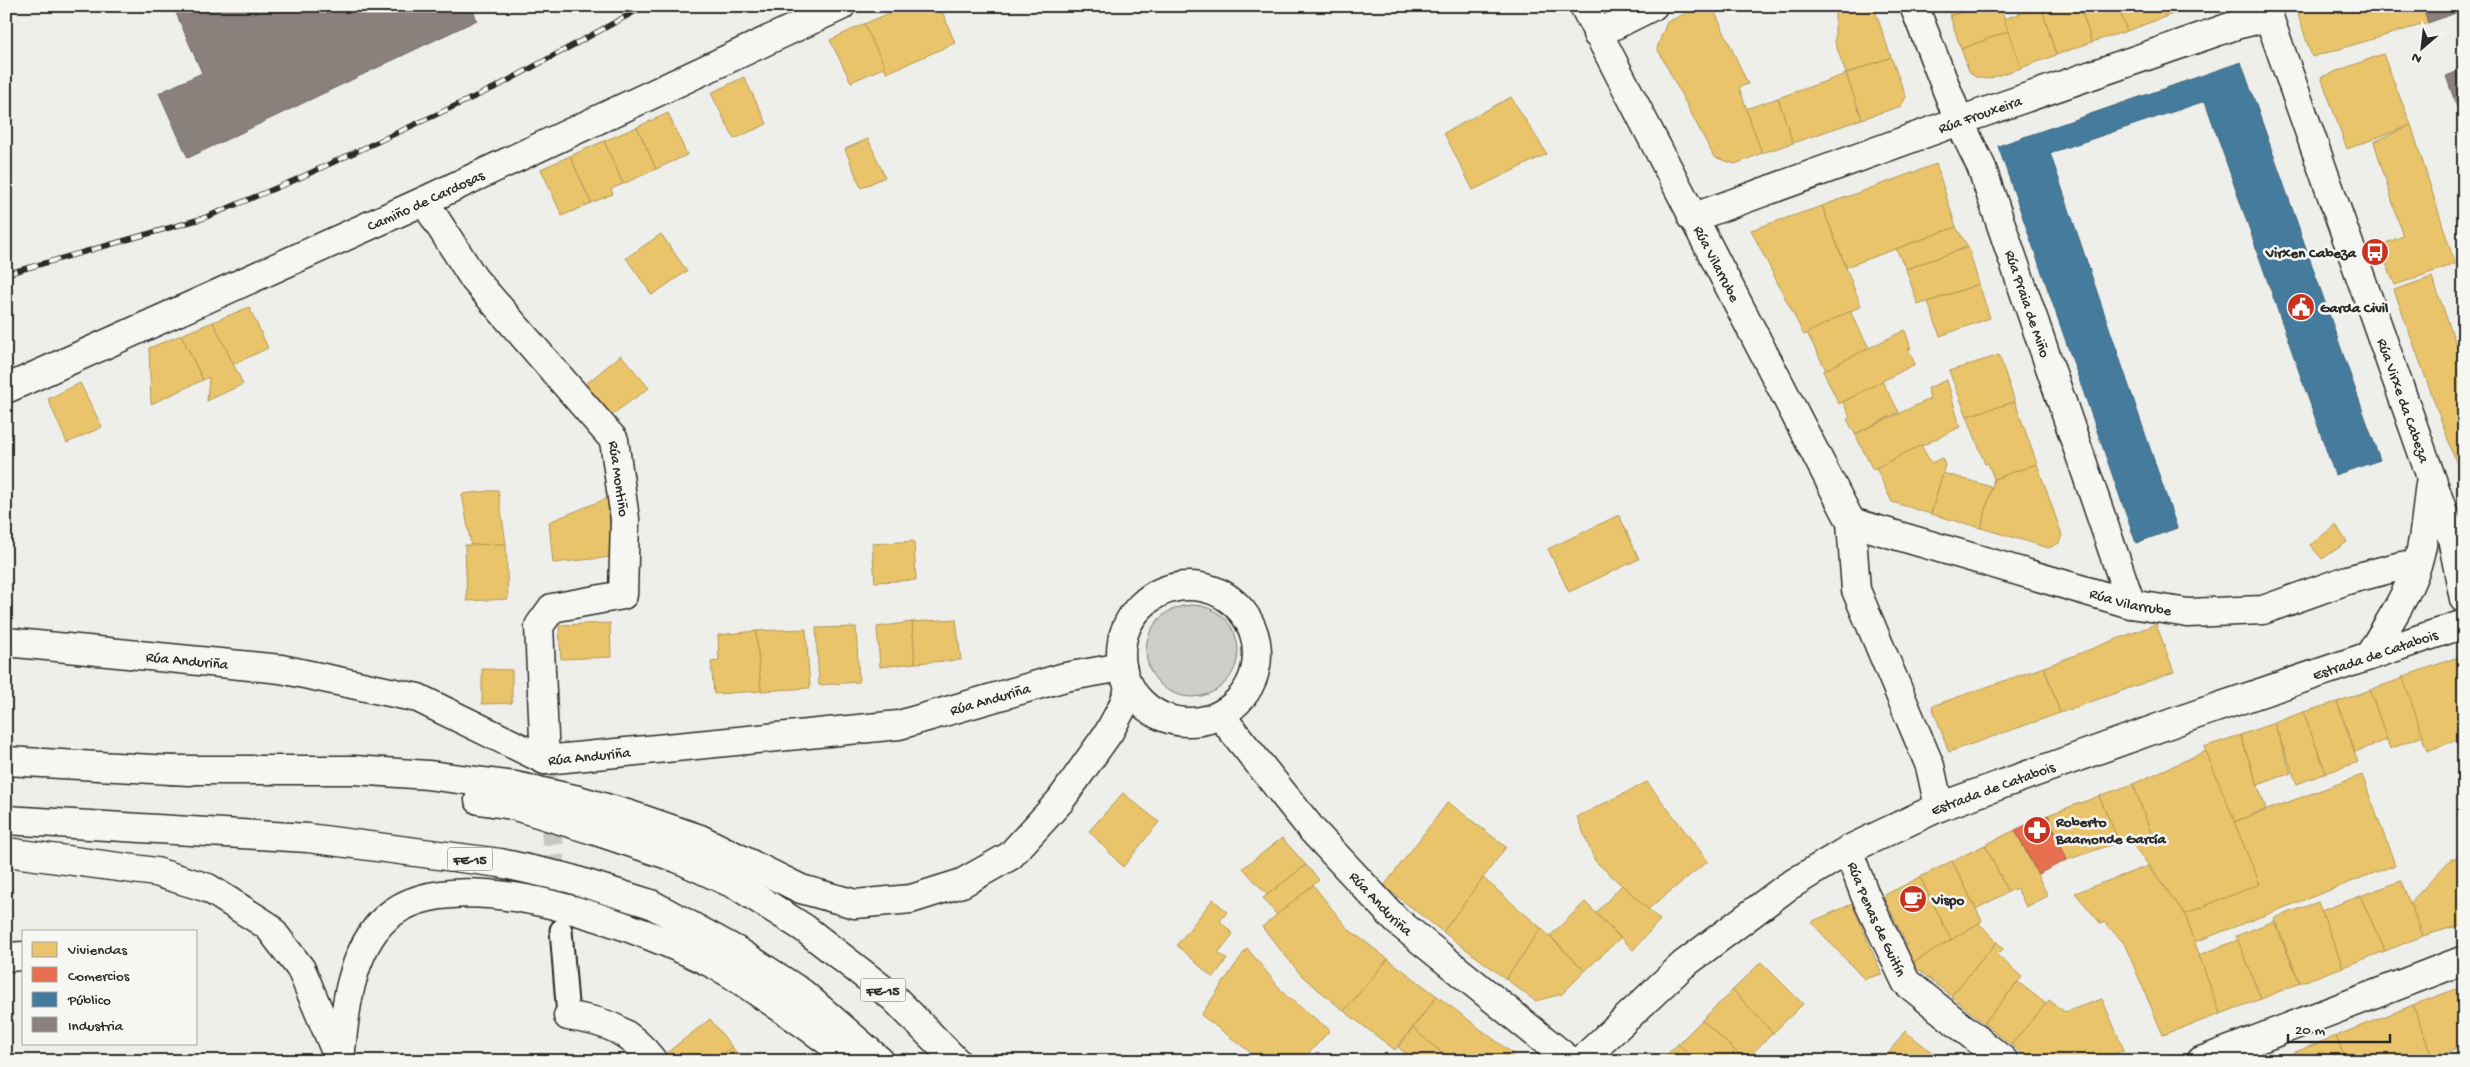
<svg xmlns="http://www.w3.org/2000/svg" width="2470" height="1067" font-family="'Gochi Hand',sans-serif">
<style>
.green{fill:#cececa;stroke:#7c7c7a}
.homes{fill:#e9c46a;stroke:#b09657}
.shops{fill:#e76f51;stroke:#af5b46}
.public{fill:#457b9d;stroke:#3d637b}
.industry{fill:#8a817c;stroke:#6e6764}
.lines{fill:none;stroke-linecap:round;stroke-linejoin:round}
.pedestrian-tunnel{stroke:#c7c7c4;stroke-width:21;stroke-dasharray:21 11;stroke-linecap:butt}
.pedestrian-casing{stroke:#2b2b2b;stroke-width:25}
.minor-casing{stroke:#2b2b2b;stroke-width:31}
.secondary-casing{stroke:#2b2b2b;stroke-width:31}
.trunk-casing{stroke:#2b2b2b;stroke-width:31}
.pedestrian{stroke:#f6f6f2;stroke-width:21}
.minor{stroke:#f6f6f2;stroke-width:28}
.secondary{stroke:#f6f6f2;stroke-width:28}
.trunk{stroke:#f6f6f2;stroke-width:28}
.rail-casing{stroke:#2b2b2b;stroke-width:5.5}
.rail{stroke:#f6f6f2;stroke-width:4;stroke-dasharray:11;stroke-linecap:butt}
.labels{text-anchor:middle;stroke-width:5;stroke-linejoin:round;paint-order:stroke}
.shield{fill:#f6f6f2;stroke:#686867;stroke-width:1}
.shield-label{font-size:14px;font-weight:bold;fill:#2b2b2b}
.street-label{font-size:15px;fill:#2b2b2b;stroke:#f6f6f2}
.poi-label{font-size:15px;font-weight:bold;fill:#2b2b2b;stroke:#f6f6f2;text-anchor:start}
</style>
<rect width="100%" height="100%" fill="#eeeeea"/>
<filter id="ink" filterUnits="userSpaceOnUse"><feTurbulence type="fractalNoise" baseFrequency=".02" numOctaves="2"/><feDisplacementMap in="SourceGraphic" scale="10" xChannelSelector="R" yChannelSelector="G"/><feConvolveMatrix kernelMatrix="1 2 1 2 8 2 1 2 1" color-interpolation-filters="sRGB"/></filter>
<g filter="url(#ink)">
<circle class="green" cx="1192" cy="651" r="46"/>
<g class="homes">
<path d="M906,6H940L955,43L887,73L864,24Z"/>
<path d="M1702,6H1712L1748,84L1739,87L1762,153L1735,164L1714,157L1657,48L1667,22Z"/>
<path d="M1835,6L1875,10L1891,57L1846,74L1835,42Z"/>
<path d="M1948,6H1980L1950,16Z"/>
<path d="M1980,6H2000L2009,31L1961,49L1950,16Z"/>
<path d="M2041,6H2080L2092,42L2056,55Z"/>
<path d="M2041,6L2056,55L2021,68L2004,19Z"/>
<path d="M2080,6H2118L2127,31L2092,42Z"/>
<path d="M2118,6H2161L2165,17L2127,31Z"/>
<path d="M2161,6H2195L2165,17Z"/>
<path d="M2295,6H2422L2428,23L2312,57Z"/>
<path d="M864,24L885,67L851,82L830,40Z"/>
<path d="M2009,31L2021,68L1987,79L1975,77L1969,71L1961,49Z"/>
<path d="M2383,54L2411,125L2347,149L2321,77Z"/>
<path d="M1891,57L1906,97L1901,106L1862,119L1846,74Z"/>
<path d="M1846,74L1862,119L1793,143L1778,98Z"/>
<path d="M744,77L767,124L734,139L711,93Z"/>
<path d="M1511,97L1547,154L1473,190L1444,133Z"/>
<path d="M1778,98L1793,143L1762,153L1746,109Z"/>
<path d="M668,113L687,155L656,169L637,127Z"/>
<path d="M2411,125L2455,264L2395,285L2379,246L2403,236L2374,142Z"/>
<path d="M637,127L656,169L623,184L604,141Z"/>
<path d="M868,139L885,177L861,188L845,149Z"/>
<path d="M604,141L623,184L611,189L613,194L591,203L570,156Z"/>
<path d="M570,156L591,203L562,216L541,169Z"/>
<path d="M1936,164L1956,227L1846,267L1822,206Z"/>
<path d="M1822,206L1861,306L1804,335L1751,230Z"/>
<path d="M1956,227L1968,247L1906,269L1896,249Z"/>
<path d="M661,234L687,271L652,295L626,258Z"/>
<path d="M1968,247L1979,284L1918,305L1906,269Z"/>
<path d="M2432,277L2464,366V484L2394,290Z"/>
<path d="M1979,284L1990,318L1940,336L1928,302Z"/>
<path d="M249,307L268,348L232,365L213,322Z"/>
<path d="M1850,311L1869,348L1826,370L1807,333Z"/>
<path d="M213,322L243,384L207,401L209,377L203,380L181,335Z"/>
<path d="M1905,330L1911,349H1908L1915,364L1839,404L1823,371Z"/>
<path d="M181,335L203,380L151,404L149,348Z"/>
<path d="M621,355L649,388L607,418L581,388Z"/>
<path d="M1999,355L2015,402L1967,416L1949,371Z"/>
<path d="M1947,380L1960,427L1873,470L1855,434L1930,399L1928,388Z"/>
<path d="M1882,381L1899,412L1855,434L1847,419L1850,417L1843,402Z"/>
<path d="M80,383L102,427L67,443L48,399Z"/>
<path d="M2015,402L2037,464L1994,479L1988,463L1985,464L1967,416Z"/>
<path d="M1921,445L1931,463L1942,458L1945,465L1931,514L1892,502L1876,468Z"/>
<path d="M2037,464L2062,535L2059,543L2049,548L1981,528L1994,479Z"/>
<path d="M1943,473L1992,487L1981,528L1931,514Z"/>
<path d="M498,490L506,544L471,545L462,494Z"/>
<path d="M608,498L612,557L553,563L549,522Z"/>
<path d="M1619,515L1639,559L1569,592L1548,549Z"/>
<path d="M2336,525L2347,542L2322,559L2310,545Z"/>
<path d="M914,541L916,580L875,582L872,544Z"/>
<path d="M506,544L508,599L467,601L465,545Z"/>
<path d="M956,619L961,660L915,663L912,622Z"/>
<path d="M912,622L915,663L880,667L877,627Z"/>
<path d="M610,623L611,657L561,659L559,625Z"/>
<path d="M2156,624L2174,672L2060,713L2044,667Z"/>
<path d="M856,627L859,682L819,685L816,628Z"/>
<path d="M806,629L810,688L761,691L756,631Z"/>
<path d="M756,631L761,691L714,694L711,662L719,661L718,635Z"/>
<path d="M2464,655V746L2460,739L2427,751L2402,677Z"/>
<path d="M2044,667L2060,713L1949,752L1932,706Z"/>
<path d="M482,669L512,670V703L482,704Z"/>
<path d="M2403,678L2423,736L2390,749L2370,690Z"/>
<path d="M2370,690L2387,740L2355,752L2337,702Z"/>
<path d="M2337,702L2358,762L2326,773L2303,712Z"/>
<path d="M2303,712L2326,773L2297,784L2274,723Z"/>
<path d="M2274,723L2291,773L2258,785L2240,735Z"/>
<path d="M2240,735L2266,809L2234,822L2204,747Z"/>
<path d="M2206,751L2260,884L2185,914L2131,842L2151,833L2133,784Z"/>
<path d="M2362,775L2395,865L2195,942L2185,914L2260,884L2234,822Z"/>
<path d="M1647,782L1708,861L1648,909L1595,861L1577,817Z"/>
<path d="M2133,784L2151,833L2131,842L2128,839L2119,842L2099,796Z"/>
<path d="M1123,793L1159,822L1123,867L1089,831Z"/>
<path d="M2099,796L2119,842L2067,860L2048,815Z"/>
<path d="M1448,802L1506,847L1443,932L1384,886Z"/>
<path d="M2015,830L2048,896L2026,907L2017,888L2008,892L1985,845Z"/>
<path d="M1282,838L1306,865L1267,895L1243,868Z"/>
<path d="M1985,845L2008,892L1976,909L1952,861Z"/>
<path d="M2464,855V924L2423,936L2410,903L2450,860Z"/>
<path d="M1952,861L1982,921L1951,940L1920,877Z"/>
<path d="M1306,865L1319,880L1277,915L1263,898Z"/>
<path d="M2148,866L2185,914L2220,1014L2163,1035L2124,943L2104,922L2101,924L2075,893Z"/>
<path d="M1920,877L1951,940L1911,964L1901,948L1907,945L1883,896Z"/>
<path d="M1483,878L1541,928L1506,979L1443,932Z"/>
<path d="M2401,881L2423,936L2385,951L2360,896Z"/>
<path d="M1313,885L1348,929L1388,959L1344,1011L1302,976L1262,927Z"/>
<path d="M1622,885L1660,920L1633,950L1596,913Z"/>
<path d="M2360,896L2385,951L2343,967L2321,911Z"/>
<path d="M1213,899L1227,912L1220,921L1233,934L1218,953L1227,959L1213,978L1177,945Z"/>
<path d="M1585,902L1620,938L1585,971L1550,936Z"/>
<path d="M2318,902L2343,967L2300,983L2274,918Z"/>
<path d="M1852,904L1882,974L1864,979L1811,922Z"/>
<path d="M2274,921L2300,983L2261,999L2236,936Z"/>
<path d="M1979,923L1997,942L1951,996L1911,964Z"/>
<path d="M1541,928L1585,971L1562,994L1535,1001L1506,979Z"/>
<path d="M2238,940L2261,999L2220,1014L2199,955Z"/>
<path d="M1997,942L2003,949L1997,955L2022,977L1984,1023L1951,996Z"/>
<path d="M1247,948L1286,996L1330,1030L1302,1061H1262L1201,1015Z"/>
<path d="M1388,959L1437,996L1395,1050L1344,1011Z"/>
<path d="M1761,962L1803,1004L1773,1033L1733,990Z"/>
<path d="M2018,982L2046,1004L2011,1045L1984,1023Z"/>
<path d="M2459,988L2464,999V1044L2433,1060L2413,1005Z"/>
<path d="M1733,990L1773,1033L1745,1060L1702,1020Z"/>
<path d="M1437,996L1512,1053V1061H1451L1413,1028Z"/>
<path d="M2102,999L2124,1050L2094,1061H2032L2011,1045L2049,1000L2065,1012Z"/>
<path d="M2413,1005L2433,1060L2346,1061L2336,1036Z"/>
<path d="M710,1019L732,1047L714,1061H669L664,1055Z"/>
<path d="M1702,1020L1745,1060L1695,1061L1678,1044Z"/>
<path d="M1413,1028L1451,1061H1414L1398,1047Z"/>
<path d="M1905,1031L1938,1057L1935,1061H1883Z"/>
<path d="M2336,1036L2346,1061H2282L2280,1058Z"/>
<path d="M1678,1044L1695,1061H1660Z"/>
<path d="M732,1047L743,1061H714Z"/>
</g>
<path class="shops" d="M2048,815L2067,860L2038,874L2015,830Z"/>
<path class="public" d="M2241,62L2380,460L2335,475L2205,101L2050,153L2177,528L2136,543L1998,146Z"/>
<g class="industry">
<path d="M173,6H471L477,20L188,158L159,93L202,73Z"/>
<path d="M2422,6H2464V10L2428,23Z"/>
<path d="M2464,69V127L2446,76Z"/>
</g>
<g class="lines">
<path class="pedestrian-tunnel" d="M545,760L560,920"/>
<g class="pedestrian-casing">
<path id="pedestrian" d="M561,930L568,1016"/>
</g>
<g class="minor-casing">
<g id="minor">
<path id="s1" d="M1584,6L1851,522L1856,590L1930,766L1939,807"/>
<path id="s2" d="M1914,6L1959,121L1981,166L2131,604"/>
<path id="s3" d="M2265,6L2431,477L2452,538L2464,599"/>
<path d="M1597,34L1653,6"/>
<path id="s4" d="M424,201L474,279L614,440L625,519L623,595L552,608L539,626L545,760"/>
<path id="s5" d="M1692,218L1959,121L2236,25L2269,17"/>
<path id="s6" d="M6,389L424,201L841,6"/>
<path id="s7" d="M1851,522L2131,604L2188,613L2263,610L2347,580L2401,566L2415,570"/>
<circle cx="1189" cy="654" r="68"/>
<path id="s8" d="M6,642L281,669L418,698L545,760L899,725L1065,677L1122,667"/>
<path d="M2369,656C2385,629 2404,601 2415,571C2425,543 2426,512 2430,483"/>
<path id="s9" d="M1220,715L1313,831L1397,921L1570,1061"/>
<path id="s10" d="M1848,850L1865,895L1906,982L2004,1061"/>
<path d="M6,957L24,956"/>
<path d="M568,1016C606,1021 629,1030 653,1061"/>
<path d="M2201,1061L2464,960"/>
</g>
</g>
<g class="secondary-casing">
<g id="secondary">
<path id="s11" d="M1581,1061L1683,965L1787,887L1848,850L1939,807L2183,719L2464,624"/>
</g>
</g>
<g class="trunk-casing">
<g id="trunk">
<path d="M6,761L190,771"/>
<path d="M171,770H354L428,775L515,786L578,800L630,815L700,839L801,889L855,904L911,899L962,883L1010,856L1060,801L1109,732L1122,708L1130,687"/>
<path d="M479,800L512,805L593,830L677,858L738,886L804,928L894,998L956,1061"/>
<path d="M6,820L308,838L500,863L568,878L651,904L737,951L802,993L880,1061"/>
<path d="M6,852L156,872L208,888L268,926L301,969L339,1059"/>
<path d="M340,1061C344,1015 350,949 387,917C458,855 649,930 721,968C734,975 746,984 759,993C791,1014 823,1037 854,1061"/>
</g>
</g>
<use href="#pedestrian" class="pedestrian"/>
<use href="#minor" class="minor"/>
<use href="#secondary" class="secondary"/>
<use href="#trunk" class="trunk"/>
<g class="rail-casing">
<path id="rail" d="M6,274L204,218L295,180L498,86L645,6"/>
</g>
<use href="#rail" class="rail"/>
</g>
</g>
<defs>
<g id="bus-disc" transform="scale(1.4375)"><circle r="9.5" fill="#c8321e" stroke="#f6f6f2"/><path d="M-5-6H5V4H4V6H2V4H-2V6H-4V4H-5ZM-3.5-4V0h7V-4ZM-3.5 1.2v1.5H-2V1.2ZM2 1.2v1.5H3.5V1.2Z" fill="#fff"/></g>
<g id="civic-disc" transform="scale(1.4375)"><circle r="9.5" fill="#c8321e" stroke="#f6f6f2"/><path d="M-.6-6.5H3V-4.5H.6V-3L4-1V1h2V6H-6V1h2V-1L-.6-3ZM-1.2 2.5V6h2.4V2.5Z" fill="#fff"/></g>
<g id="pharmacy-disc" transform="scale(1.4375)"><circle r="9.5" fill="#c8321e" stroke="#f6f6f2"/><path d="M-2-6h4v4h4v4h-4v4h-4v-4h-4v-4h4Z" fill="#fff"/></g>
<g id="cafe-disc" transform="scale(1.4375)"><circle r="9.5" fill="#c8321e" stroke="#f6f6f2"/><path d="M-5.5-4.5H6V0H3Q3 3.5 0 3.5H-2.5Q-5.5 3.5-5.5 0ZM3-3.2v2h1.7v-2ZM-6 4.5H4V6H-6Z" fill="#fff"/></g>
</defs>
<g fill-rule="evenodd">
<use href="#bus-disc" x="2375" y="252"/>
<use href="#civic-disc" x="2301" y="307"/>
<use href="#pharmacy-disc" x="2037" y="830"/>
<use href="#cafe-disc" x="1913" y="899"/>
</g>
<g class="labels">
<g class="shield">
<rect x="447.5" y="847.5" width="45" height="23" rx="4"/>
<rect x="860.5" y="978.5" width="45" height="23" rx="4"/>
</g>
<g class="shield-label">
<text x="470" y="864">FE-15</text>
<text x="883" y="995">FE-15</text>
</g>
<g class="street-label">
<text dy="5" stroke="none"><textPath href="#s5" startOffset="306">Rúa Frouxeira</textPath></text>
<text dy="5" stroke="none"><textPath href="#s6" startOffset="460">Camiño de Cardosas</textPath></text>
<text dy="5" stroke="none"><textPath href="#s1" startOffset="290">Rúa Vilarrube</textPath></text>
<text dy="5" stroke="none"><textPath href="#s2" startOffset="319">Rúa Praia de Miño</textPath></text>
<text dy="5" stroke="none"><textPath href="#s3" startOffset="418">Rúa Virxe da Cabeza</textPath></text>
<text dy="5" stroke="none"><textPath href="#s4" startOffset="345">Rúa Montiño</textPath></text>
<text dy="5" stroke="none"><textPath href="#s7" startOffset="291">Rúa Vilarrube</textPath></text>
<text dy="5" stroke="none"><textPath href="#s11" startOffset="904">Estrada de Catabois</textPath></text>
<text dy="5" stroke="none"><textPath href="#s8" startOffset="182">Rúa Anduriña</textPath></text>
<text dy="5" stroke="none"><textPath href="#s8" startOffset="1008">Rúa Anduriña</textPath></text>
<text dy="5" stroke="none"><textPath href="#s8" startOffset="602">Rúa Anduriña</textPath></text>
<text dy="5" stroke="none"><textPath href="#s11" startOffset="499">Estrada de Catabois</textPath></text>
<text dy="5" stroke="none"><textPath href="#s9" startOffset="248">Rúa Anduriña</textPath></text>
<text dy="5" stroke="none"><textPath href="#s10" startOffset="75">Rúa Penas de Guitín</textPath></text>
</g>
<g class="poi-label">
<text x="2356" y="257" text-anchor="end">Virxen Cabeza</text>
<text x="2320" y="312">Garda Civil</text>
<text x="2056" y="826">Roberto<tspan x="2056" dy="17">Baamonde García</tspan></text>
<text x="1932" y="904">Vispo</text>
</g>
</g>
<rect width="2470" height="1067" fill="none" stroke="#f6f6f2" stroke-width="25"/>
<rect x="12" y="12" width="2445" height="1042" fill="none" stroke="#2b2b2b" stroke-width="2" filter="url(#ink)"/>
<rect x="22" y="930" width="175" height="115" fill="#f6f6f2" stroke="#a5a5a2"/>
<rect x="32" y="942" width="25" height="15" fill="#e9c46a" stroke="#a5a5a2"/>
<text x="68" y="954" font-size="15" fill="#2b2b2b">Viviendas</text>
<rect x="32" y="967" width="25" height="15" fill="#e76f51" stroke="#a5a5a2"/>
<text x="68" y="980" font-size="15" fill="#2b2b2b">Comercios</text>
<rect x="32" y="992" width="25" height="15" fill="#457b9d" stroke="#a5a5a2"/>
<text x="68" y="1004" font-size="15" fill="#2b2b2b">Público</text>
<rect x="32" y="1017" width="25" height="15" fill="#8a817c" stroke="#a5a5a2"/>
<text x="68" y="1030" font-size="15" fill="#2b2b2b">Industria</text>
<g transform="translate(2422 48) rotate(208)" stroke="#f6f6f2" stroke-width="4" paint-order="stroke">
<path d="M0-4L9 19L0 12L-9 19Z" fill="#2b2b2b"/>
<text y="-8" font-size="14" font-weight="bold" text-anchor="middle" fill="#2b2b2b">N</text>
</g>
<path d="M2288 1034v8h102v-8" fill="none" stroke="#2b2b2b" stroke-width="2.5"/>
<text x="2295" y="1034" font-size="15" fill="#2b2b2b" stroke="#f6f6f2" stroke-width="4" paint-order="stroke">20 m</text>
</svg>
